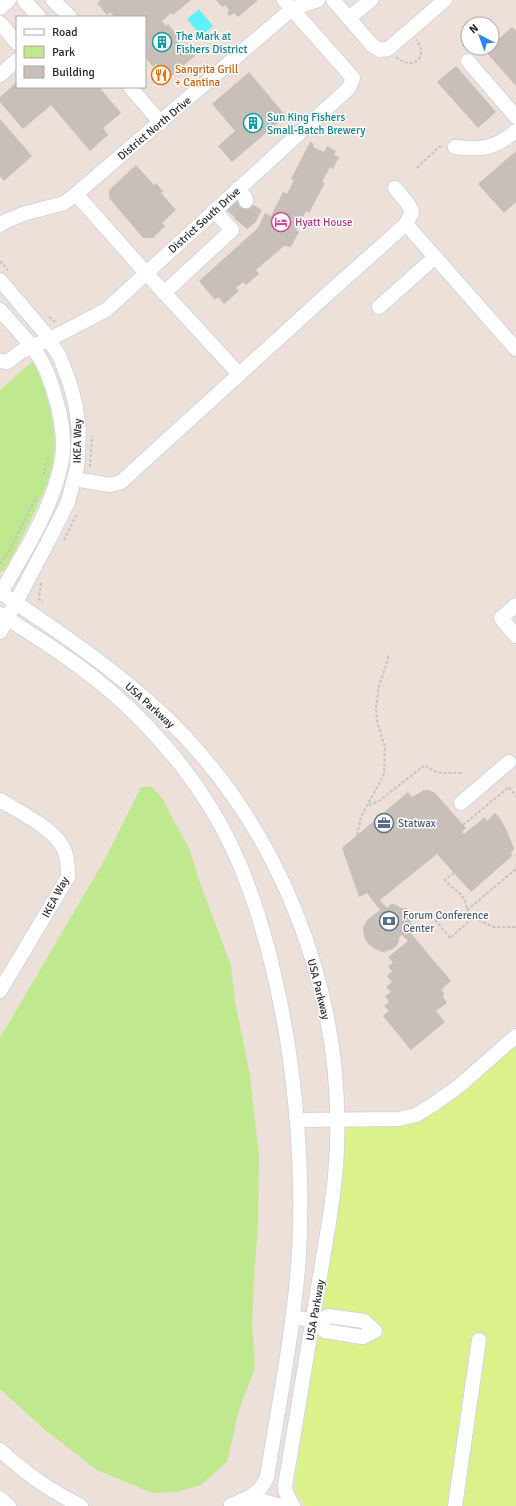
<svg xmlns="http://www.w3.org/2000/svg" width="516" height="1506" font-family="Signika,sans-serif">
<style>
.green{fill:#c0e98f}
.pitch{fill:#daf289}
.water{fill:#60f0fa}
.building{fill:#c7bfb8}
.lines{fill:none;stroke-linecap:round;stroke-linejoin:round}
.minor-tunnel{stroke:#c6bbb5;stroke-width:14;stroke-dasharray:14 7;stroke-linecap:butt}
.minor-casing{stroke:#ced6e3;stroke-width:16}
.path{stroke:#c3c3c3;stroke-width:2;stroke-dasharray:3 2;stroke-linecap:butt}
.minor{stroke:#fff;stroke-width:14}
.labels{text-anchor:middle;stroke-width:3;stroke-linejoin:round;paint-order:stroke}
.culture-label{font-size:11px;fill:#0d838f;stroke:#fff;text-anchor:start}
.food-label{font-size:11px;fill:#c56008;stroke:#fff;text-anchor:start}
.street-label{font-size:11px;fill:#292929;stroke:#fff}
.hotel-label{font-size:11px;fill:#b23c85;stroke:#fff;text-anchor:start}
.service-label{font-size:11px;fill:#4e5e75;stroke:#fff;text-anchor:start}
</style>
<rect width="100%" height="100%" fill="#ede0d8"/>
<g class="green">
<path d="M33,361C46,389 57,424 54,455C52,478 40,500 30,521C22,537 14,553 5,569L0,572V390Z"/>
<path d="M141,787H152L163,799L173,819L190,850L198,877L231,966L235,1001L250,1075L259,1156L258,1226L254,1279L252,1320L255,1368L239,1410L227,1462L201,1485L177,1492L152,1493L97,1470L45,1430L0,1389V1038L105,859Z"/>
</g>
<path class="pitch" d="M516,1034V1506H305L294,1491L296,1473L328,1266L343,1118L405,1113L435,1102Z"/>
<path class="water" d="M199,9L213,26L201,36L187,19Z"/>
<g class="building">
<path d="M99,0H191L173,15L171,13L162,21L166,26L168,24L179,37L176,39L183,48L186,45L195,56L163,83L153,72L159,67L156,64L153,67L145,57V17H112L114,16L110,12L107,15L97,3L100,1Z"/>
<path d="M216,0H258L238,17L234,13L230,16L227,13L229,10L225,5L222,7Z"/>
<path d="M512,27L516,31V86L485,51L489,48H492V45Z"/>
<path d="M456,66L496,112L478,128L437,82Z"/>
<path d="M249,72L286,116L232,162L218,146L235,131L212,104Z"/>
<path d="M17,82V87H99L121,113L103,128L108,135L90,151L51,105L23,129L0,102V97Z"/>
<path d="M0,119L32,156L4,181L0,176Z"/>
<path d="M310,142L314,144L313,147L324,152L327,146L336,151L334,155L339,157L333,169L330,167L322,182L325,183L309,213L306,211L296,230L299,232L291,247L284,246L256,270L259,274L246,285L243,282L236,288L239,291L224,304L218,297L215,300L199,281L258,228L265,213L271,216L283,192L287,194L294,180L291,179Z"/>
<path d="M516,151V202L504,213L478,184Z"/>
<path d="M136,165L154,185L156,183L163,191L161,193L176,210L162,223L165,226L153,238H143L109,198V190Z"/>
<path d="M239,197L262,210L255,223L247,229L227,210Z"/>
<path d="M424,790H429L435,793L466,828L462,832L464,834L485,817L487,821L495,813L500,818L507,831L514,849L511,853L512,856L471,892L437,854L380,900L387,908L391,904H394L404,909L409,914L412,928L409,931L451,981L441,990L444,993L443,997L447,1003L436,1011L445,1022L411,1050L383,1016L389,1011L384,1006L389,1002L385,996L391,992L386,987L392,982L387,976L392,971L388,967L393,962L388,957L408,941L402,935L399,938L398,944L393,949L383,952L375,949L368,944L364,936L363,928L367,920L380,910L367,893L359,897L342,848L408,792L412,797Z"/>
</g>
<g class="lines">
<path class="minor-tunnel" d="M240,223C246,215 248,210 246,201"/>
<g class="minor-casing">
<g id="minor">
<path d="M24,0L39,17"/>
<path d="M53,0L70,17"/>
<path d="M333,0L372,45L380,50L388,49L445,0"/>
<path d="M0,8L9,0"/>
<path d="M349,18L371,0"/>
<path d="M0,23L17,43"/>
<path d="M468,61L516,117"/>
<path d="M0,75L17,60"/>
<path d="M130,87L161,123"/>
<path d="M455,147C483,150 493,149 516,131"/>
<path d="M395,188L408,204L412,212L406,224"/>
<path d="M237,189L245,197L246,201"/>
<path d="M76,194L146,273L239,374"/>
<path d="M0,225L6,221L23,214L64,203L76,194L292,9L318,0"/>
<path d="M0,280L44,332L60,357L70,384L76,407L79,431L77,467L68,502L50,538L0,632"/>
<path d="M164,293L232,230L214,210"/>
<path d="M379,307L435,257"/>
<path d="M0,310C12,324 25,337 36,352C45,365 51,381 55,396C60,413 64,432 63,450C59,498 24,553 0,594"/>
<path d="M0,361L7,362L22,351L50,339L106,310L349,88L353,78L284,0"/>
<path d="M74,479L110,485L121,482L323,298L406,224L516,349"/>
<path d="M0,592C55,629 110,666 158,710C277,820 343,985 337,1146C336,1175 332,1205 327,1234L285,1486L286,1493L293,1506"/>
<path d="M516,605L501,618L516,636"/>
<path d="M0,614C51,646 103,679 144,723C188,768 225,823 247,883C266,933 278,986 287,1039C298,1110 303,1182 299,1254C294,1329 279,1403 267,1477C260,1494 247,1499 231,1505"/>
<path d="M0,800C19,812 58,830 65,852C68,860 68,868 68,877L0,991"/>
<path d="M461,803L509,762"/>
<path d="M297,1120L399,1119L416,1115L434,1104L459,1086L516,1036"/>
<path d="M293,1317L319,1322L328,1316L364,1321L375,1331L363,1337L325,1331L319,1322"/>
<path d="M0,1450C26,1474 50,1491 81,1506"/>
<path d="M0,1498L9,1506"/>
<path d="M243,1502L263,1501L281,1506"/>
<path d="M455,1506L479,1340"/>
</g>
</g>
<g class="path">
<path d="M396,57C413,72 430,56 416,40"/>
<path d="M417,168L439,147L444,146"/>
<path d="M0,261L8,270"/>
<path d="M49,317L56,323"/>
<path d="M90,467L92,436"/>
<path d="M44,475L46,463L49,456"/>
<path d="M64,540L77,514"/>
<path d="M0,564L9,551L37,496"/>
<path d="M41,583L39,599L43,602"/>
<path d="M369,805L379,801L425,765C436,776 448,772 462,773"/>
<path d="M463,825L509,787L516,796"/>
<path d="M357,835L361,817L384,774L385,747L377,722L376,707L379,686L388,659V654"/>
<path d="M454,873L445,880C455,892 465,892 467,910L516,869"/>
<path d="M404,909H407L416,921L428,911L450,938L473,918L494,927H516"/>
<path d="M467,910L473,918"/>
</g>
<use href="#minor" class="minor"/>
</g>
<defs>
<g id="building-ring" transform="scale(1)"><circle r="9.5" fill="#fff" stroke="#0f9aa8" stroke-width="1.5"/><path d="M-4-6H4V6H1V3H-1V6H-4ZM-2.5-4.3h1.7v1.8h-1.7ZM.8-4.3h1.7v1.8H.8ZM-2.5-1h1.7V.8h-1.7ZM.8-1h1.7V.8H.8Z" fill="#0f9aa8"/></g>
<g id="restaurant-ring" transform="scale(1)"><circle r="9.5" fill="#fff" stroke="#e8710a" stroke-width="1.5"/><path d="M-5-6h1v4h1v-4h1v4h1v-4h1v5L-1.5 .5V6h-2V.5L-5-1ZM5-6V6H3V1.5H1.5Q1.5-4 5-6Z" fill="#e8710a"/></g>
<g id="hotel-ring" transform="scale(1)"><circle r="9.5" fill="#fff" stroke="#d1479c" stroke-width="1.5"/><path d="M-6-4.5h1.5V1H6V5H4.5V3h-9V5H-6ZM-4 0a1.8 1.8 0 1 1 3.6 0ZM.5 0V-2.5h3Q6-2.5 6 0Z" fill="#d1479c"/></g>
<g id="office-ring" transform="scale(1)"><circle r="9.5" fill="#fff" stroke="#5c6f8a" stroke-width="1.5"/><path d="M-6-3h4V-5.5h4V-3h4V5H-6ZM-1-4.5V-3h2v-1.5ZM-6 0V1H6V0Z" fill="#5c6f8a"/></g>
<g id="bank-ring" transform="scale(1)"><circle r="9.5" fill="#fff" stroke="#5c6f8a" stroke-width="1.5"/><path d="M-6-4H6V4H-6ZM0-2.3a2.3 2.3 0 1 0 0 4.6a2.3 2.3 0 1 0 0-4.6Z" fill="#5c6f8a"/></g>
</defs>
<g fill-rule="evenodd">
<use href="#building-ring" x="162" y="42"/>
<use href="#restaurant-ring" x="161" y="75"/>
<use href="#building-ring" x="253" y="123"/>
<use href="#hotel-ring" x="281" y="222"/>
<use href="#office-ring" x="384" y="823"/>
<use href="#bank-ring" x="389" y="921"/>
</g>
<g class="labels">
<g class="culture-label">
<text x="176" y="40">The Mark at<tspan x="176" dy="13">Fishers District</tspan></text>
<text x="267" y="121">Sun King Fishers<tspan x="267" dy="13">Small-Batch Brewery</tspan></text>
</g>
<g class="food-label">
<text x="175" y="73">Sangrita Grill<tspan x="175" dy="13">+ Cantina</tspan></text>
</g>
<g class="street-label">
<text transform="translate(154 128) rotate(-40)" y="4">District North Drive</text>
<text transform="translate(204 220) rotate(-42)" y="4">District South Drive</text>
<text transform="translate(77 441) rotate(-89)" y="4">IKEA Way</text>
<text transform="translate(150 705) rotate(42)" y="4">USA Parkway</text>
<text transform="translate(55 897) rotate(-62)" y="4">IKEA Way</text>
<text transform="translate(319 989) rotate(76)" y="4">USA Parkway</text>
<text transform="translate(315 1310) rotate(-80)" y="4">USA Parkway</text>
</g>
<g class="hotel-label">
<text x="295" y="226">Hyatt House</text>
</g>
<g class="service-label">
<text x="398" y="827">Statwax</text>
<text x="403" y="919">Forum Conference<tspan x="403" dy="13">Center</tspan></text>
</g>
</g>
<rect x="16" y="16" width="130" height="72" fill="#ffffff" stroke="#a9a9a9"/>
<rect x="24" y="29" width="20" height="6" fill="#ffffff" stroke="#a9a9a9"/>
<text x="52" y="36" font-size="12" fill="#292929">Road</text>
<rect x="24" y="46" width="20" height="12" fill="#c0e98f" stroke="#a9a9a9"/>
<text x="52" y="56" font-size="12" fill="#292929">Park</text>
<rect x="24" y="66" width="20" height="12" fill="#c7bfb8" stroke="#a9a9a9"/>
<text x="52" y="76" font-size="12" fill="#292929">Building</text>
<g transform="translate(480 36) rotate(319)"><circle r="19" fill="#ffffff" stroke="#a9a9a9"/>
<path d="M0-3L7 15L0 10L-7 15Z" fill="#3382ff"/>
<text y="-6" font-size="11" font-weight="bold" text-anchor="middle" fill="#292929">N</text>
</g>
</svg>
